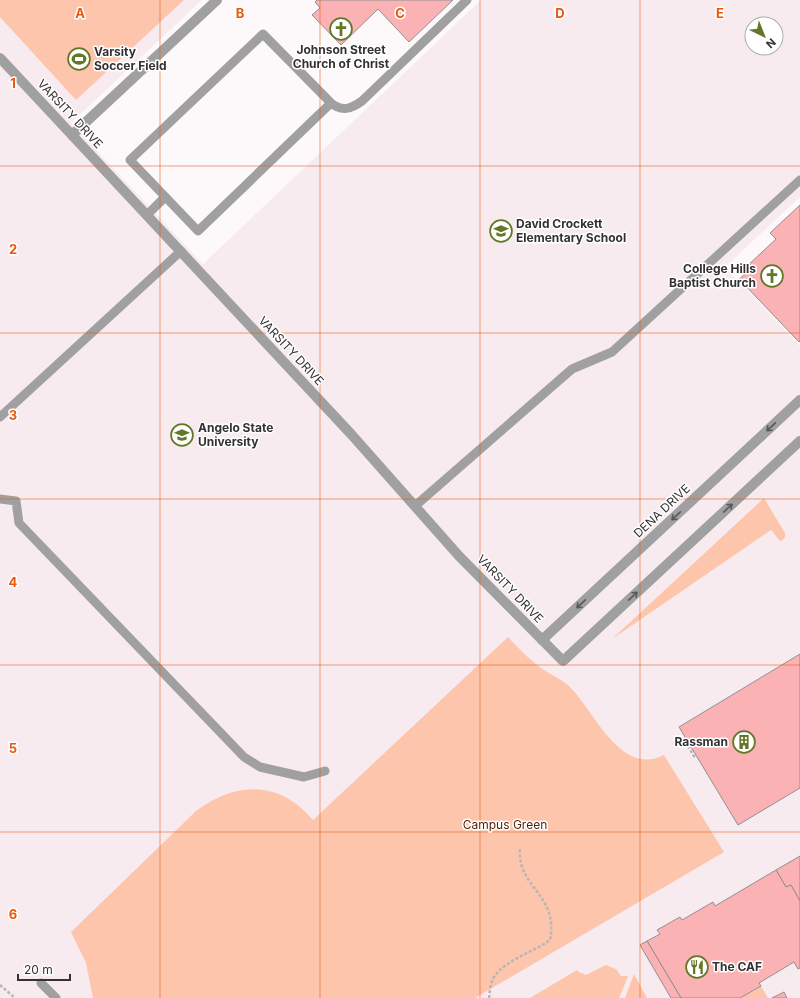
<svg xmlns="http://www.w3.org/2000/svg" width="800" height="998" font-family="Inter,sans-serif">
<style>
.built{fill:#f8ebf0;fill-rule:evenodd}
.green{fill:#fec5ad}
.building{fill:#fbb2b4;stroke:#938f8f}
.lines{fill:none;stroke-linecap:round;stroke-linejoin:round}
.path{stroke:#b9b5b7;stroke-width:2.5;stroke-dasharray:3 2;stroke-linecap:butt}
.service{stroke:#a1a0a1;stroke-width:9}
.minor{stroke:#a1a0a1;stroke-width:10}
.oneway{stroke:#5a5859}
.grid{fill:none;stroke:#e8590c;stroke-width:1;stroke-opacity:0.55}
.labels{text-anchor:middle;stroke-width:3;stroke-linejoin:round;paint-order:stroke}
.poi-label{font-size:12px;font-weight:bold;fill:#333132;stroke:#fff;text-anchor:start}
.street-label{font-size:12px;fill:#333132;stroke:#fff}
.park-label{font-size:12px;fill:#542209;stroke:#fff}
.grid-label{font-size:13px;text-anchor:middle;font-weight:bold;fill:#e8590c;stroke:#fff;stroke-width:3;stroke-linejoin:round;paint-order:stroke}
</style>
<rect width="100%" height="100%" fill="#fdf9fb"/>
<path class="built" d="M0,0H202L71,123L203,264L481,0H800V197L725,267L800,346V998H0ZM752,24H776V48H752Z"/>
<g class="green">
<path d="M0,0H184L76,100L0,17Z"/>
<path d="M764,498L785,533V537L782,541L779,540L771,530L612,639Z"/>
<path d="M508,637C519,649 531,661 544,670C553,676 565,681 572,689C595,714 622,777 664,755L724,852L475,998H93L86,963L71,932L196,811C228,787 267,779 300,807C305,811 309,816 313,820Z"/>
<path d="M606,965L616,969L621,976H628L619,998H530L577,970L579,972L586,975Z"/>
<path d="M634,974L647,998H625Z"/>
<path d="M761,986L768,998H740Z"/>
</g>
<g class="building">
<path d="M317,0H453L409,42L378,9L341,45L312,15L320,8L315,2Z"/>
<path d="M800,205V341L799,342L739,279L747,273L744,269L776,239L770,233Z"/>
<path d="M800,654V788L738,825L679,727Z"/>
<path d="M800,856V901L791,885L786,887L776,870Z"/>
<path d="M776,870L786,887L791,885L800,901V968L798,969L794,962L759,983L761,986L740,998H681L647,941L660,934L657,930L680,917L682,920L713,902L715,906Z"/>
<path d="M647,941L681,998H671L640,945Z"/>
<path d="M784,992L787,998H772Z"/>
</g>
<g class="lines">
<g class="path">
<path d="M688,746L695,758"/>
<path d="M0,985L15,998"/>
<path d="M489,998C490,992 490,984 493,979C502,961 534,952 550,940C559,894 517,888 520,849"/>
</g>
<g class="service">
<path d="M331,103L198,231L130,160L263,34L331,103C342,112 351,109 362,101L467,0"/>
<path d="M147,215L165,197"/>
<path d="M0,417L181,251"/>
<path d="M0,499L16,501L19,523L244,757L260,767L304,777L325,771"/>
<path d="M415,506L572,369L612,352L800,180"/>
<path d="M41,983L56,998"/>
</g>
<g class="minor">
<path d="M0,58L351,434L459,556L563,661L800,441"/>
<path d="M72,135L217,0"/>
<path d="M542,640L800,400"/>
</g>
</g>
<defs><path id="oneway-shaft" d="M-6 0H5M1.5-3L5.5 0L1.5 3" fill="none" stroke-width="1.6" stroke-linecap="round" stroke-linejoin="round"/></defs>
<g class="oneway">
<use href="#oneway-shaft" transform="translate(771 427) rotate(137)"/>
<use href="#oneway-shaft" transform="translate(728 508) rotate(-43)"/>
<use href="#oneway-shaft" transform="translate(676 516) rotate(137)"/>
<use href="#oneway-shaft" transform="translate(633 596) rotate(-43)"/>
<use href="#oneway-shaft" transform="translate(581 604) rotate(137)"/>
</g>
<path class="grid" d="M160,0V998M320,0V998M480,0V998M640,0V998M0,166H800M0,333H800M0,499H800M0,665H800M0,832H800"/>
<defs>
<g id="church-ring" transform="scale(1.15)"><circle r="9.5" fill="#fff" stroke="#627828" stroke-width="1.5"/><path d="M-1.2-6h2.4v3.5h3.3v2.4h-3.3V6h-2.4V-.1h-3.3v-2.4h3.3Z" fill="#627828"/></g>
<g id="stadium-ring" transform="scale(1.15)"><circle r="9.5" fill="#fff" stroke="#627828" stroke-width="1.5"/><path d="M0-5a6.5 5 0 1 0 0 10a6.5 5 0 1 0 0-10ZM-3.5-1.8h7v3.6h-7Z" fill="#627828"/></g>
<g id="school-ring" transform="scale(1.15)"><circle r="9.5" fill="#fff" stroke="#627828" stroke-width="1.5"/><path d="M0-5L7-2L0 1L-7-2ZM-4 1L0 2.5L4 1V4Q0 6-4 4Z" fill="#627828"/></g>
<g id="university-ring" transform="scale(1.15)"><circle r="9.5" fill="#fff" stroke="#627828" stroke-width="1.5"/><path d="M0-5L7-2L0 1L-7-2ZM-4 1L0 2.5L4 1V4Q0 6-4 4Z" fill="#627828"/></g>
<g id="building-ring" transform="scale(1.15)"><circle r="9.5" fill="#fff" stroke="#627828" stroke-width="1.5"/><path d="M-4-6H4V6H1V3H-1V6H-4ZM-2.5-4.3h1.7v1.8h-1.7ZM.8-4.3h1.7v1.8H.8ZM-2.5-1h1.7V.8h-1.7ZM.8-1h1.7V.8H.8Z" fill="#627828"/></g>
<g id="restaurant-ring" transform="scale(1.15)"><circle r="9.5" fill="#fff" stroke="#627828" stroke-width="1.5"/><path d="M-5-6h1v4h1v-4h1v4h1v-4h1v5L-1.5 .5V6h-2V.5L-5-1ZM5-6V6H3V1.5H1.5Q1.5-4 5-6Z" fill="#627828"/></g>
</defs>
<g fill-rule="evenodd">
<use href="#church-ring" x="341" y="29"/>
<use href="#stadium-ring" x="79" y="59"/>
<use href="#school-ring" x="501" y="231"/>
<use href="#church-ring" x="772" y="276"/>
<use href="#university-ring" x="182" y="435"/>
<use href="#building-ring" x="744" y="742"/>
<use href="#restaurant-ring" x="697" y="967"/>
</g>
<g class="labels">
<g class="poi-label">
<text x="341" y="54" text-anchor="middle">Johnson Street<tspan x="341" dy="14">Church of Christ</tspan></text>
<text x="94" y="56">Varsity<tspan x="94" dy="14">Soccer Field</tspan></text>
<text x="516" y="228">David Crockett<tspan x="516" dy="14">Elementary School</tspan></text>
<text x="756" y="273" text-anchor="end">College Hills<tspan x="756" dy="14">Baptist Church</tspan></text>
<text x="198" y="432">Angelo State<tspan x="198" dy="14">University</tspan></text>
<text x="728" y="746" text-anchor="end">Rassman</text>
<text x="712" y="971">The CAF</text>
</g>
<g class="street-label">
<text transform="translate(70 114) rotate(47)" y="4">VARSITY DRIVE</text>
<text transform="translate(291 351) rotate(47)" y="4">VARSITY DRIVE</text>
<text transform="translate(662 511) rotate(-43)" y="4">DENA DRIVE</text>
<text transform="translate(510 589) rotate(46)" y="4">VARSITY DRIVE</text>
</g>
<g class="park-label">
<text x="505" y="829">Campus Green</text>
</g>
</g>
<g class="grid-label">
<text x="80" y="18">A</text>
<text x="240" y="18">B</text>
<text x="400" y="18">C</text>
<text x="560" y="18">D</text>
<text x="720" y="18">E</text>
<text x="13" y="88">1</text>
<text x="13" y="254">2</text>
<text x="13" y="420">3</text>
<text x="13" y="587">4</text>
<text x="13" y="753">5</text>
<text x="13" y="919">6</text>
</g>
<g transform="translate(764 36) rotate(137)"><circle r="19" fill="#ffffff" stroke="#adadad"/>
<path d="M0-3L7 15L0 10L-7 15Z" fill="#627828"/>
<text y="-6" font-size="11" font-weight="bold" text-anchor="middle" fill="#333132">N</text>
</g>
<path d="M18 974v6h52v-6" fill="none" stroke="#333132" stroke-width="2"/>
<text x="24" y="974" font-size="12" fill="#333132" stroke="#ffffff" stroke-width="3" paint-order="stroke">20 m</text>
</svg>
